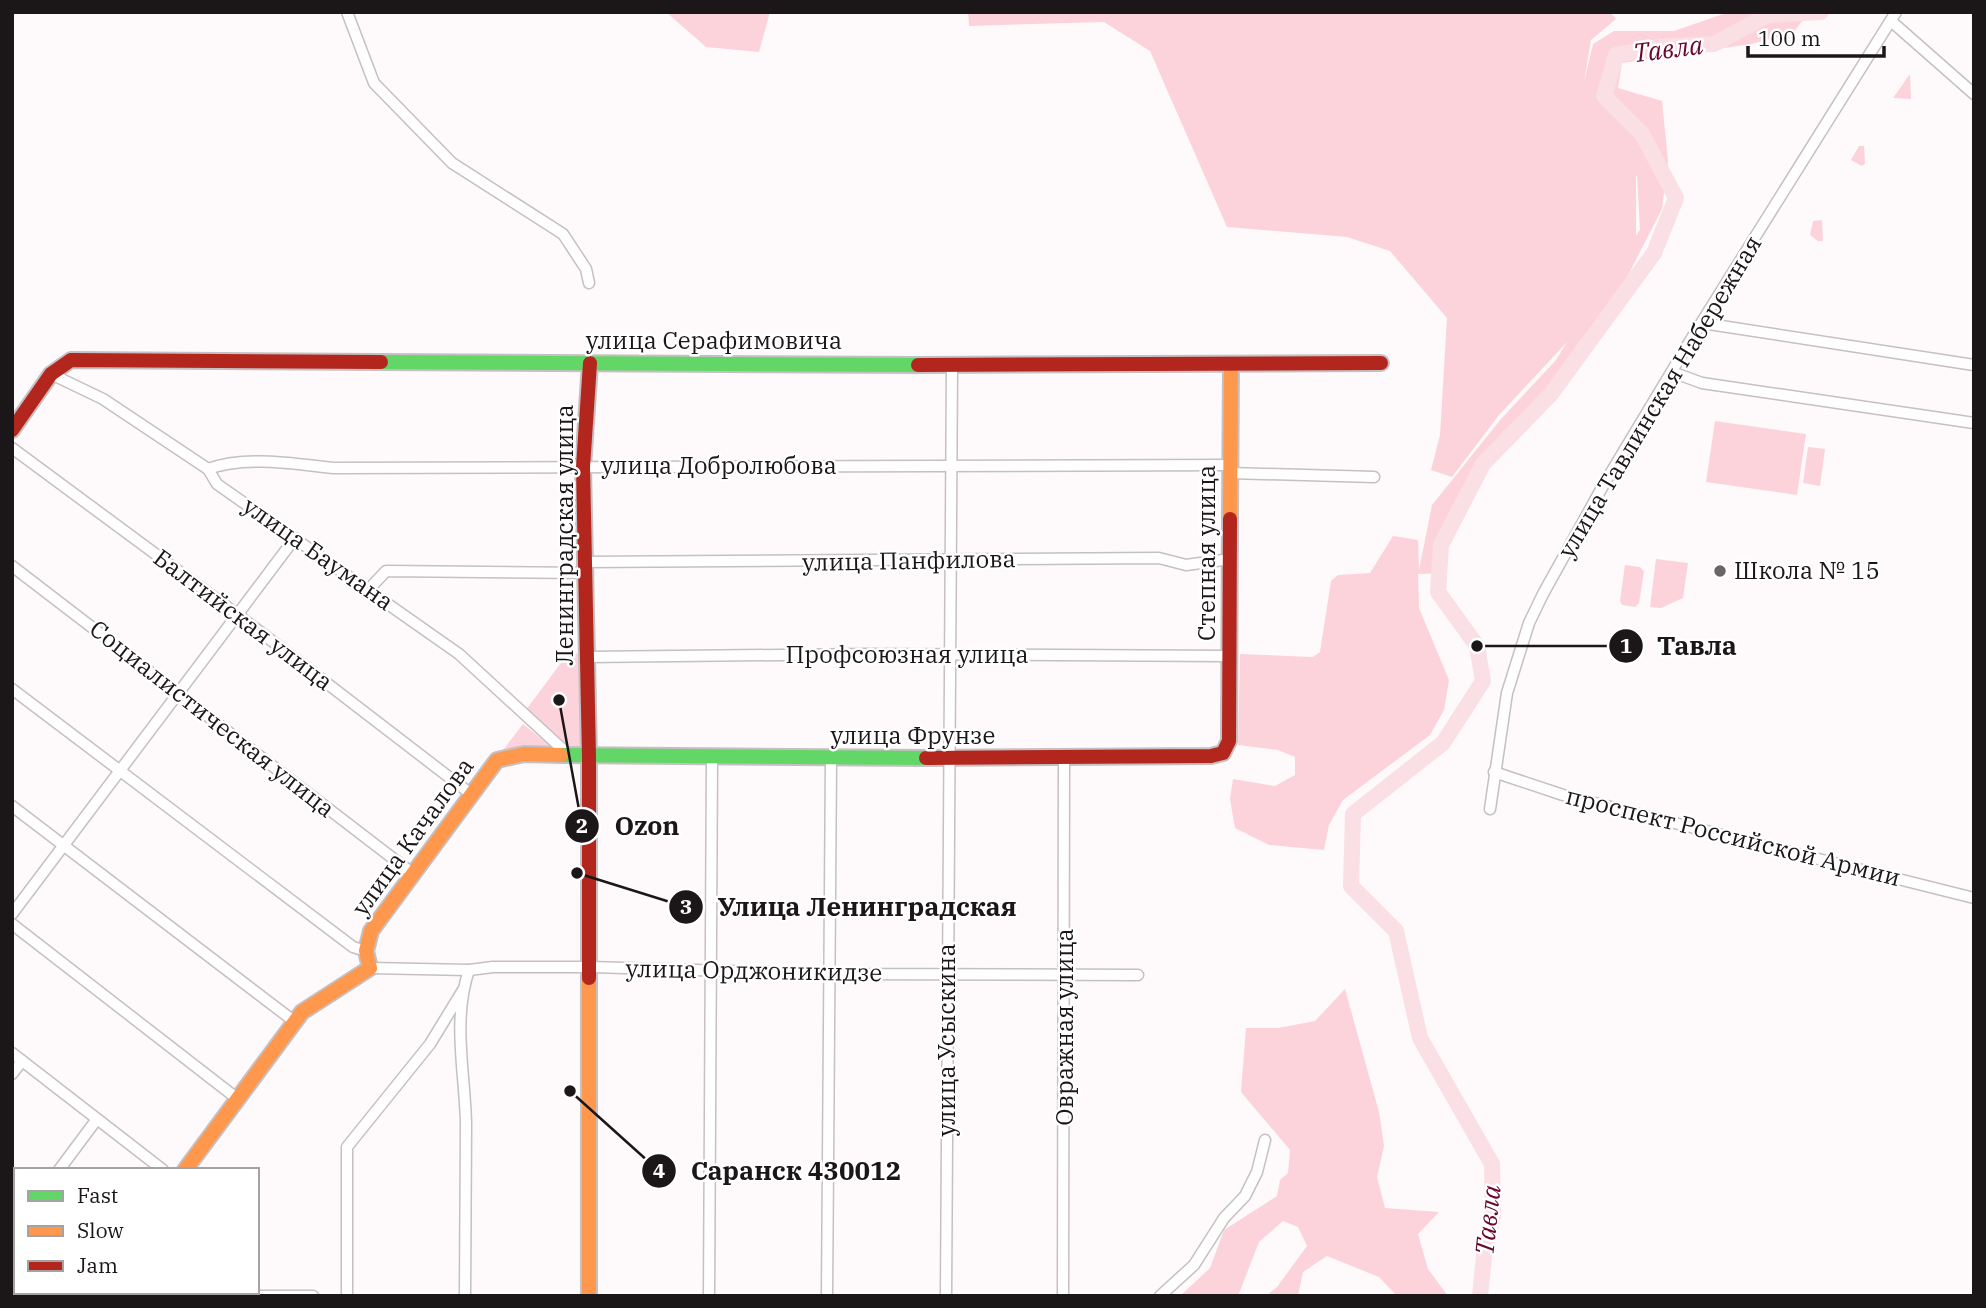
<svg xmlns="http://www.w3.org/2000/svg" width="1986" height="1308" font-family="'IBM Plex Serif',serif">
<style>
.green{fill:#fdd3db;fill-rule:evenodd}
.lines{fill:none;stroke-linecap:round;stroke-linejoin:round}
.river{stroke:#fadfe4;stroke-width:16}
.street-casing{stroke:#c5c0c1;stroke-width:13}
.fast-casing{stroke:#c5c0c1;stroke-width:18}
.slow-casing{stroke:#c5c0c1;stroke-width:18}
.jam-casing{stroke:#c5c0c1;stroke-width:18}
.street{stroke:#fffefe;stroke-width:10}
.fast{stroke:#63d668;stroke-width:14}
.slow{stroke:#ff974d;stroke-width:14}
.jam{stroke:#b3261e;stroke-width:14}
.poi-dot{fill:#6a6566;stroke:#fff;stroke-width:2.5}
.labels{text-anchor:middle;stroke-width:5;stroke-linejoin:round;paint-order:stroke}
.street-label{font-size:24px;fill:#1b1617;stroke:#fff}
.poi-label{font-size:24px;fill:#1b1617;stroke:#fff;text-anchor:start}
.water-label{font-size:26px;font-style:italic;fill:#6b062c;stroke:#fff}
.leader{fill:none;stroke:#1b1617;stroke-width:2.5}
.callout-dot{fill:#1b1617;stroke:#fff;stroke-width:2.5}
.mark-label{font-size:21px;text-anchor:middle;font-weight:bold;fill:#fff}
.callout-label{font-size:26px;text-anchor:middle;font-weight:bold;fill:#1b1617;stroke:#fff;stroke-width:5;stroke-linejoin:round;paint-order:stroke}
</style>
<rect width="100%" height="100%" fill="#fef9fa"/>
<g class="green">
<path d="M666,12H770L759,52L706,47Z"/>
<path d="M968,12H1610L1616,19L1591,40L1584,82L1593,44L1614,31H1674L1729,12H1809L1793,33L1751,44L1622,63L1618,88L1662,101L1668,161L1662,209L1585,359L1452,506L1445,573L1418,574L1419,608L1449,680L1444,710L1430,735L1343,800L1329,825L1324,850L1269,845L1235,828L1230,799L1233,779L1275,786L1295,775V757L1278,750L1238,745L1240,654L1313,657L1320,652L1331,581L1338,575L1370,573L1393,536L1418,540L1419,570L1432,505L1501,419L1556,360L1567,342L1499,415L1452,477L1431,470L1440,435L1447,318L1390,251L1347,237L1227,227L1150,51L1104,22L969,26ZM1637,176L1640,230L1636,236V176Z"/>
<path d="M1910,74L1911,99L1893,98Z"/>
<path d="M1859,146H1864L1865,164L1862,166L1851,160Z"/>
<path d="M1822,220L1823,241H1818L1810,235L1813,221Z"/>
<path d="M1715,421L1806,434L1797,495L1706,482Z"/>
<path d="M1808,447L1825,449L1820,486L1803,483Z"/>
<path d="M1656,559L1688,563L1683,598L1661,608L1650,607Z"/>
<path d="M1625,565L1640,567L1644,571L1639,603L1635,607L1622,605L1620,601Z"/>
<path d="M569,652L580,654L583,743L578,750L567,748L526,710Z"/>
<path d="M523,724L557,751L503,750Z"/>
<path d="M1345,989L1379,1112L1384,1146L1377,1177L1385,1208L1439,1212L1418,1234L1428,1269L1448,1296H1397L1379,1277L1327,1256L1303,1272L1298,1296H1266L1277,1287L1307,1246L1298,1227L1283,1221L1259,1242L1238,1296H1180L1210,1268L1224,1230L1277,1196L1280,1180L1288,1173L1290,1150L1241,1092L1246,1028H1278L1315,1021Z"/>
</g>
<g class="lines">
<path class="river" d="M1480,1296L1485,1247L1493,1217L1492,1164L1420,1038L1396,931L1351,886L1353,814L1443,743L1483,681L1477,646L1438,592L1441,545L1483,464L1551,394L1654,253L1676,198L1642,134L1604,96L1616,55L1658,47L1714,44L1768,15L1821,12"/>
<g class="street-casing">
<g id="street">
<path d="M347,12L374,83L452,163L563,234L586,269L589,283"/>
<path d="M1891,21L1974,94"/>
<path d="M1702,323L1974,365"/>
<path d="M1672,372L1702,383L1974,423"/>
<path d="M51,374L103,399L208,469L217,484L459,654L570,756"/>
<path d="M12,448L238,615L471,794"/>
<path d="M208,469C246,455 295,464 334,468L1230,465"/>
<path d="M1230,473L1374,477"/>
<path d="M584,562L1159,558L1186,565L1231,559"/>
<path d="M12,566L412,873"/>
<path d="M369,589L386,571L584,573"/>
<path d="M586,657L868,654L1229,656"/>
<path d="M12,689L353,947L366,951"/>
<path d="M1494,772L1563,795L1974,898"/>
<path d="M12,806L295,1022"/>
<path d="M1490,809L1507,693L1529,623L1543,594L1604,484L1693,336L1896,12"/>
<path d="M12,914L295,538"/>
<path d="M12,924L239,1100"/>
<path d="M370,968L469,970L493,967H590L830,974L1138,975"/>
<path d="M12,1053L163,1170"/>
<path d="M12,1074L22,1061"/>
<path d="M59,1170L97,1119"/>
<path d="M12,1233L16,1228"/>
<path d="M95,1296L97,1292"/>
<path d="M256,1296H313"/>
<path d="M347,1296V1147L430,1044L463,990"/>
<path d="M465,1296C465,1239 466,1181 466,1124C465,1073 452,1020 469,970"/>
<path d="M709,1296L712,757"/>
<path d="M827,1296L831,759"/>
<path d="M946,1296L952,365"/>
<path d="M1063,1296L1064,758"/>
<path d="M1160,1296L1194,1265L1224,1218L1245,1196L1257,1172L1265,1140"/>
</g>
</g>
<g class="fast-casing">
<g id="fast">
<path d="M381,362L918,365"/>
<path d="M561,755L926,758"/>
</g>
</g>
<g class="slow-casing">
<g id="slow">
<path d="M1230,519L1231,365"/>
<path d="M589,978V1296"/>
<path d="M185,1170L302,1012L370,968L366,951L371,931L497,760L524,754L561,755"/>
</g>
</g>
<g class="jam-casing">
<g id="jam">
<path d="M918,365L1381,363"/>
<path d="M12,430L51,374L71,360L381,362"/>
<path d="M926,758L1211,756L1223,753L1229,741L1230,519"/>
<path d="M589,978V756L583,467L590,363"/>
</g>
</g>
<use href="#street" class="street"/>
<use href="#fast" class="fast"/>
<use href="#slow" class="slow"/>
<use href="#jam" class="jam"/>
</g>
<circle class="poi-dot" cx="1720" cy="571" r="7"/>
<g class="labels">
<g class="street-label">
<text x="714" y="349">улица Серафимовича</text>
<text transform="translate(1660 397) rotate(-59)" y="8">улица Тавлинская Набережная</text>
<text x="719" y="474">улица Добролюбова</text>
<text transform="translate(565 535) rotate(-90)" y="8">Ленинградская улица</text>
<text transform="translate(1207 553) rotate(-90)" y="8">Степная улица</text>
<text transform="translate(318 554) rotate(35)" y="8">улица Баумана</text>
<text transform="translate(909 561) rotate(-1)" y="8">улица Панфилова</text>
<text transform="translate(243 620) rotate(37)" y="8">Балтийская улица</text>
<text x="907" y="663">Профсоюзная улица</text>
<text transform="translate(212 719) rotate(38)" y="8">Социалистическая улица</text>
<text x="913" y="744">улица Фрунзе</text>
<text transform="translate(413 837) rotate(-54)" y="8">улица Качалова</text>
<text transform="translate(1733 837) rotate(14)" y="8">проспект Российской Армии</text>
<text transform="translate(754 971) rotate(1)" y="8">улица Орджоникидзе</text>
<text transform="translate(1065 1027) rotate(-90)" y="8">Овражная улица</text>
<text transform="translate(947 1040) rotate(-90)" y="8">улица Усыскина</text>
</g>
<g class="poi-label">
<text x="1734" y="579">Школа № 15</text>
</g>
<g class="water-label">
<text transform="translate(1668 49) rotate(-7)" y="9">Тавла</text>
<text transform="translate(1488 1220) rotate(-84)" y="9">Тавла</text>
</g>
</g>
<path class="leader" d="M1477 646L1626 646M559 700L582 826M577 873L686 907M570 1091L659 1171"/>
<g class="callout-dot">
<circle cx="1477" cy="646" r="7"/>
<circle cx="559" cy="700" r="7"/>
<circle cx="577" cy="873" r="7"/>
<circle cx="570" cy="1091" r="7"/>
<circle cx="1626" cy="646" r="18"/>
<circle cx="582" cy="826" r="18"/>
<circle cx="686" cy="907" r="18"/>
<circle cx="659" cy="1171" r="18"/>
</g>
<g class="mark-label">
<text x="1626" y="653">1</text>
<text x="582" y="833">2</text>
<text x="686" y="914">3</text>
<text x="659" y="1178">4</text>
</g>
<g class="callout-label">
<text x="1697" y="655">Тавла</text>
<text x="647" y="835">Ozon</text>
<text x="867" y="916">Улица Ленинградская</text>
<text x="796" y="1180">Саранск 430012</text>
</g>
<rect width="1986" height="1308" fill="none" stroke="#1b1617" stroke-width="28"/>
<rect x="14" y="1168" width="245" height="126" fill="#ffffff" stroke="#a4a2a2" stroke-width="2"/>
<rect x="28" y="1191" width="35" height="10" fill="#63d668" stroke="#a4a2a2" stroke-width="2"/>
<text x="77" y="1203" font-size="21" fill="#1b1617">Fast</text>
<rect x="28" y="1226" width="35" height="10" fill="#ff974d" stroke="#a4a2a2" stroke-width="2"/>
<text x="77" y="1238" font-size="21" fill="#1b1617">Slow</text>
<rect x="28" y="1261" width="35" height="10" fill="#b3261e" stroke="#a4a2a2" stroke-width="2"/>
<text x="77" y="1273" font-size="21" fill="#1b1617">Jam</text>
<path d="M1748 46v10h136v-10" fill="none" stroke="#1b1617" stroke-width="3.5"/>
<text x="1758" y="46" font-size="21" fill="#1b1617" stroke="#ffffff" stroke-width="5" paint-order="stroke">100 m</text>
</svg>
